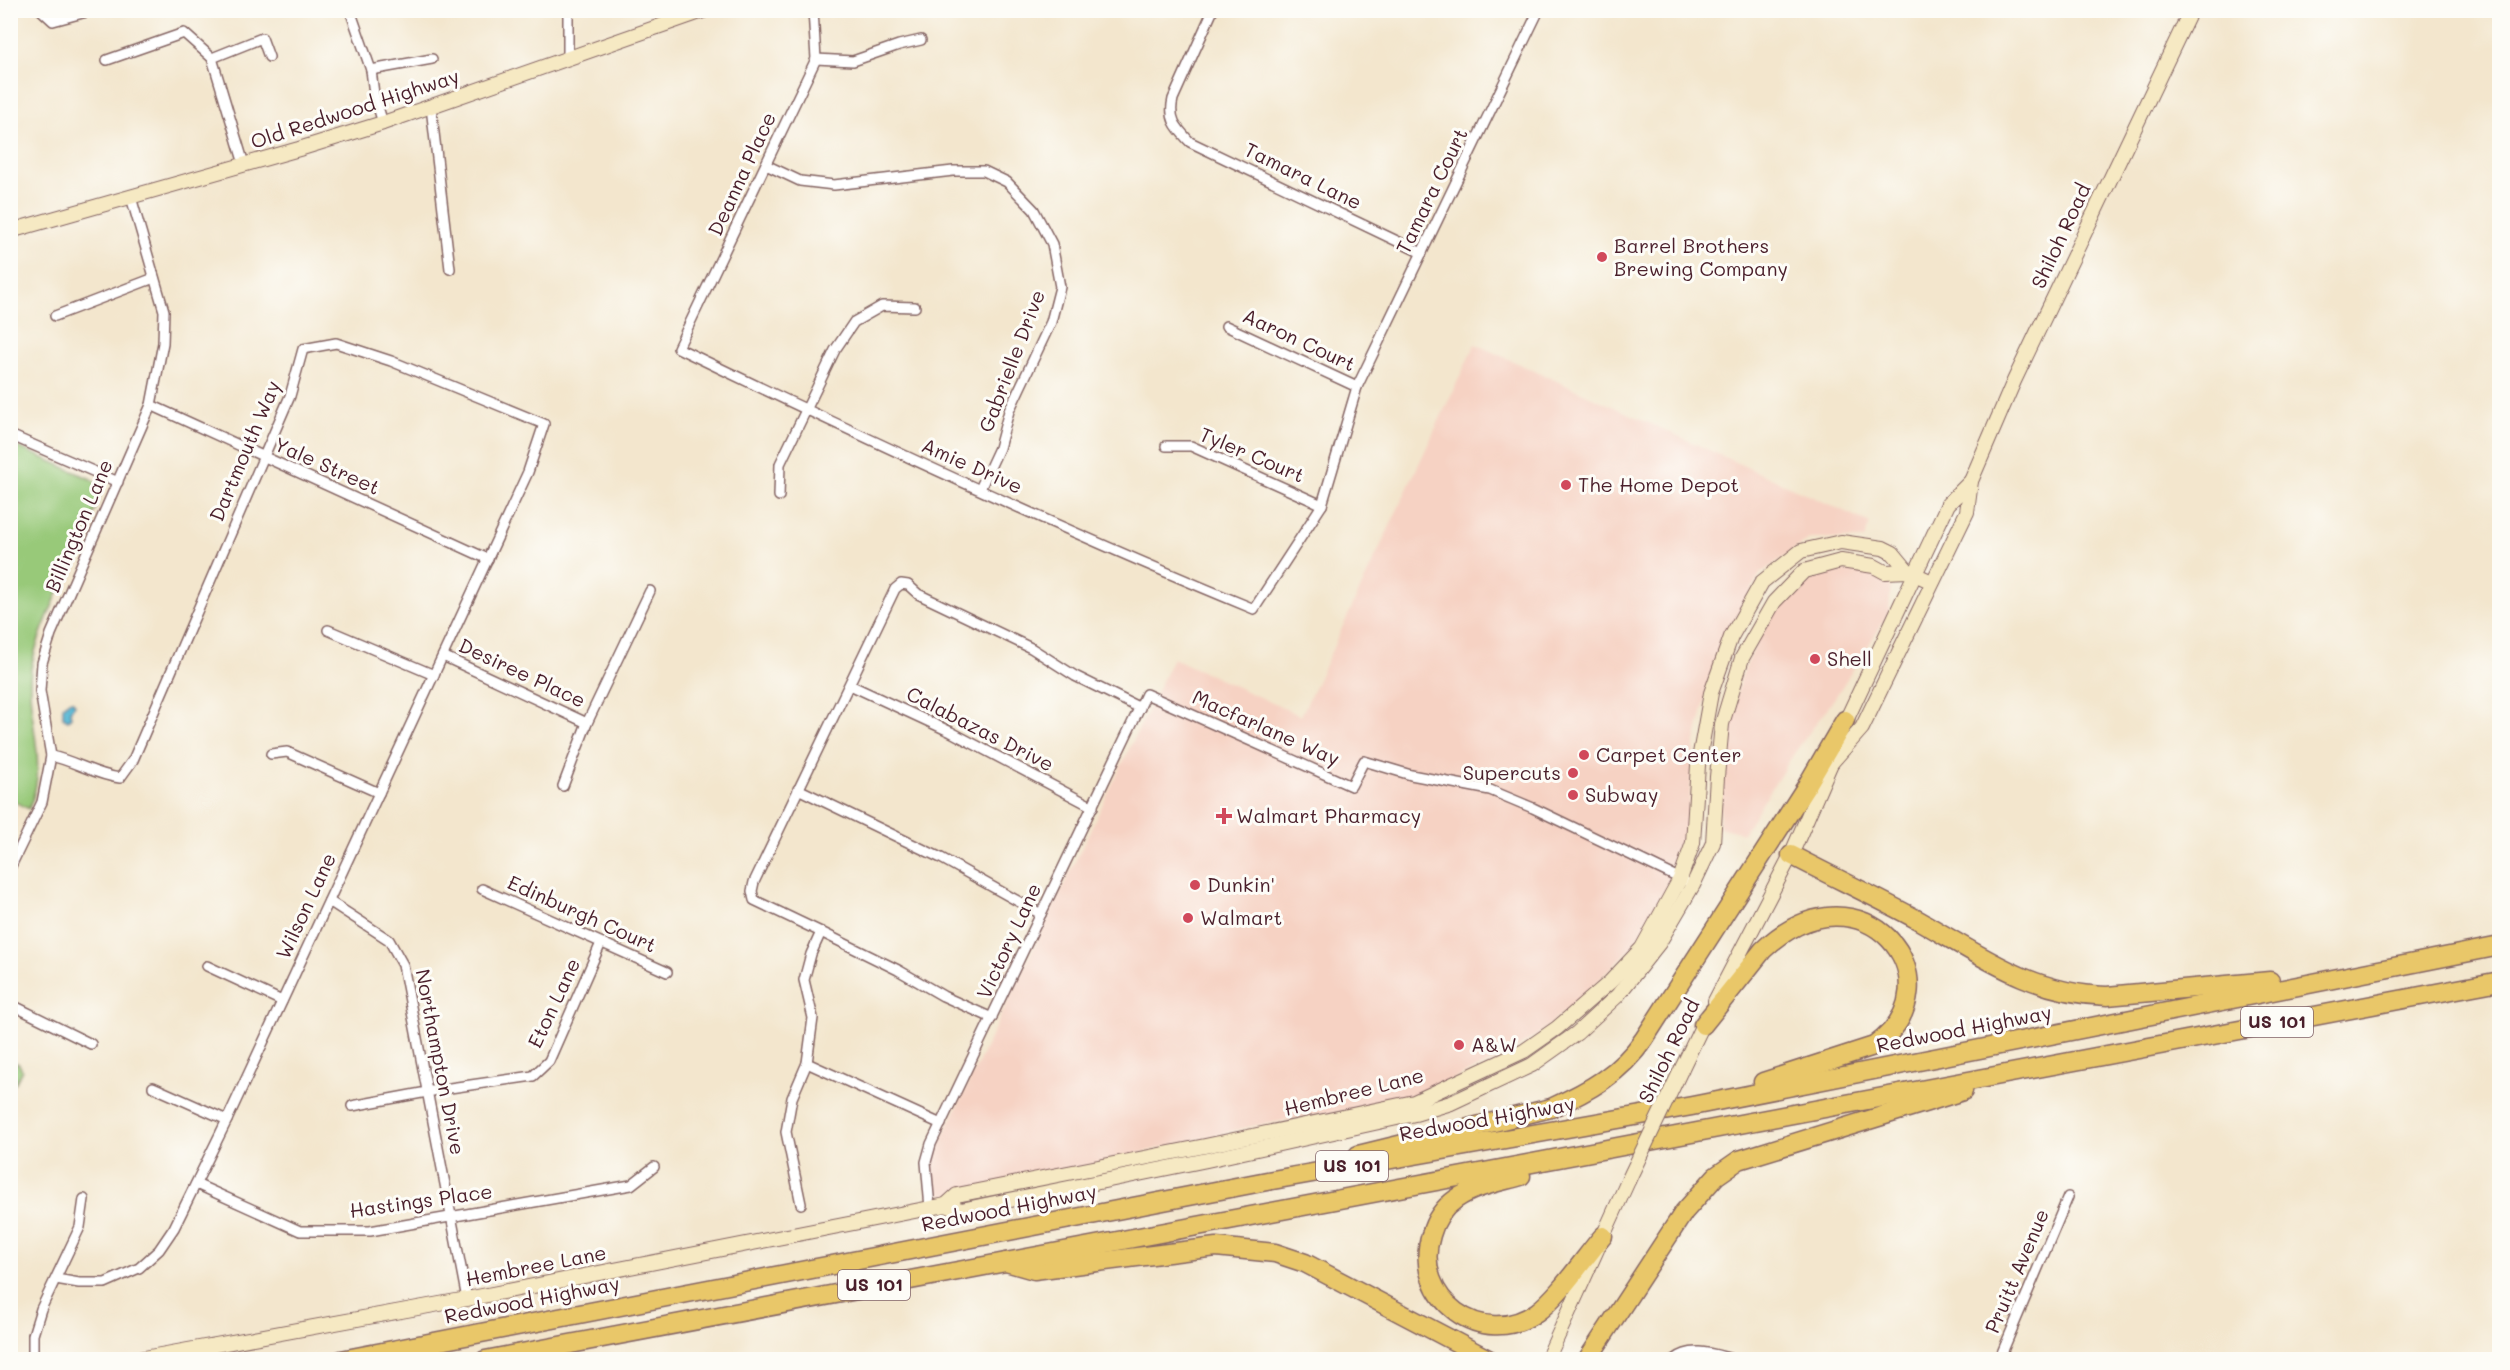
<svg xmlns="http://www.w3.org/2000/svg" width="2510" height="1370" font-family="Mali,sans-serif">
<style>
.built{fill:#f6d2c3}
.green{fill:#98c979;stroke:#717452;stroke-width:1.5}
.water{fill:#55b7d4;stroke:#506b80;stroke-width:1.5}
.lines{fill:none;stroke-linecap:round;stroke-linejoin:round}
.street-casing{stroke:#856564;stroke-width:12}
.secondary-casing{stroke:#856564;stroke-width:16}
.highway-casing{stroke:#856564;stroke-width:21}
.street{stroke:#fff;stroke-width:9}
.secondary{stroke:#f6e9c3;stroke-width:14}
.highway{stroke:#e9c769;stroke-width:18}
.secondary-bridge-casing{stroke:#856564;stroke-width:16;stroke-linecap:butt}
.secondary-bridge{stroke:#f6e9c3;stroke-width:14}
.poi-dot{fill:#d1495b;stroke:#fdfcf7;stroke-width:2}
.labels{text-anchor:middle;stroke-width:6;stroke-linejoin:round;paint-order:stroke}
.shield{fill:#fdfcf7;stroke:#806168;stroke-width:1.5}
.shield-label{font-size:18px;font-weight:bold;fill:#4a1f2b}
.street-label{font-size:20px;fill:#4a1f2b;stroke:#fdfcf7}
.poi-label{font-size:20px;fill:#4a1f2b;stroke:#fdfcf7;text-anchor:start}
</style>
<rect width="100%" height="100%" fill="#fdfcf7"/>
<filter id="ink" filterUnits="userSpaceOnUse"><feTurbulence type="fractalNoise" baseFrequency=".0167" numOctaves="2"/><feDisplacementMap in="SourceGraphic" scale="12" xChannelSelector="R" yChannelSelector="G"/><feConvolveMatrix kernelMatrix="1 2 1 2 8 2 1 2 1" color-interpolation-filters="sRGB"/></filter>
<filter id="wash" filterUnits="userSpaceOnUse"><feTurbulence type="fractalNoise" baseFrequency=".008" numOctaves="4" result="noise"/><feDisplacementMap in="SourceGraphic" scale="24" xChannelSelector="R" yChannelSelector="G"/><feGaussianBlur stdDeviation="1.35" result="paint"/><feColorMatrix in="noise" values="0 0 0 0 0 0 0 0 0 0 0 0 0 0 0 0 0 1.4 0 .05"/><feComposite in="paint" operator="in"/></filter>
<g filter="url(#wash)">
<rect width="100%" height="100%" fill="#f3e6cd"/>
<g class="built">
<path d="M1475,344L1870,523L1864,539H1809L1760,574L1714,663L1694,746L1686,844L1662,898L1637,943L1589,990L1538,1035L1497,1060L1402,1101L1253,1126L1061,1172L943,1196L932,1188L933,1157L1173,658L1301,716Z"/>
<path d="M1859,571L1891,582L1889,613L1834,699L1795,752L1743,833L1719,827L1724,751L1740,680L1762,630L1792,590L1827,572Z"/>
</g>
<g class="green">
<path d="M11,444L91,479C102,487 101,496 96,508C82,540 67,572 53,604C44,625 35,646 31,669C25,719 50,759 29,809L11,800Z"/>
<path d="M14,1062L19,1064L22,1070L15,1084L11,1082V1068Z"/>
</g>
<path class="water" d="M69,701H73L75,705L70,711L71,717L68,720L63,717V706Z"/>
</g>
<g filter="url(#ink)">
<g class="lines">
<g class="street-casing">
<g id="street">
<path d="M41,10L53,21L94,10"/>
<path d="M350,10L371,70L374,94L383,123"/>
<path d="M813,10L816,59L678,348C868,440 1059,529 1254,609L1322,505L1357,387L1539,10"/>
<path d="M1213,10L1173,99C1168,120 1177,128 1190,142L1422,253"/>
<path d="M212,58L262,38L269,57"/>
<path d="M568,59V10"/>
<path d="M816,59L853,61L899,45L921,40"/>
<path d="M107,60L184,33L212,58L244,164"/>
<path d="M371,70L432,59"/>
<path d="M431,107L450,269"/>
<path d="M766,165L800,181L834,185L953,171H984L1007,182L1034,210L1052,244L1060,287L1051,322L1009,411L999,448L980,489"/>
<path d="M55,316L154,278"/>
<path d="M1226,326L1357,387"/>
<path d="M151,405L488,559"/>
<path d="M10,435L118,482"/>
<path d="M1166,446H1191L1322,505"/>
<path d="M779,496L780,464L835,350L854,322L882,306L915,307"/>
<path d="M328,630L434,675"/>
<path d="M443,656L587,723"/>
<path d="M850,685L951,732L1093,807"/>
<path d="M271,754L287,752L379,793"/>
<path d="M51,756C75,761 95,775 120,778L133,760L290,396L303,349L336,343L391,361L544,424L528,472L227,1120L174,1228L159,1250L139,1268L105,1283H79L56,1279"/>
<path d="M563,786L587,723L650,591"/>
<path d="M798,789L941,858L1041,914"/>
<path d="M10,868L42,802L51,756L40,691L42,663L51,634L151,405L163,343L164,311L131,197"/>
<path d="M482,889L667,972"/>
<path d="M329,901L389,940L403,965L467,1299"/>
<path d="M821,932L898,970L943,996L992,1018"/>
<path d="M207,966L282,1001"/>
<path d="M10,1004L91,1044"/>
<path d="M807,1063L941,1124"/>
<path d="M153,1087L227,1120"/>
<path d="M352,1106L443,1089L533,1076L549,1061L601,943"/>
<path d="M196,1184L300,1231H370L631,1185L654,1167"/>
<path d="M801,1204L786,1132L792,1098L807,1063L813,1018L804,980L811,954L821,932L754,900L752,891L754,882L895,589L901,584L908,585L918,594L1031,648L1075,676L1140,708"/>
<path d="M930,1208L926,1162L931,1144L1146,694L1351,786L1364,761L1411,775L1490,790L1533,808L1685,881"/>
<path d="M33,1360V1335L41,1309L80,1227L84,1199"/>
<path d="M1674,1360C1693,1345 1715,1355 1736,1360"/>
<path d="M1999,1360L2068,1197"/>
</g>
</g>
<g class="secondary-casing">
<g id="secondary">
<path d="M10,231L299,149L383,123L706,10"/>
<path d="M1843,727L1948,504L1971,481"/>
<path d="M1832,762L1862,728L1967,512L1971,481L2014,381L2191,10"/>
<path d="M1715,1001L1791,855L1835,754"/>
<path d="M1682,1068L1706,1018"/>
<path d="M946,1205L957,1195L1205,1146L1414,1102L1524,1051L1557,1028L1610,982L1642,948L1680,879L1693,843L1698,765L1711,693L1731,637L1762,582L1801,551L1841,542L1883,548L1893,553L1908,571"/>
<path d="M133,1360L467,1299L930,1208L946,1205L961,1210L1207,1160L1415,1114L1451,1103L1532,1065L1577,1033L1617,996L1659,943L1693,885L1713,843L1717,777L1722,724L1742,658L1774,602L1804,571L1841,561L1874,566L1885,572L1908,571L1932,582"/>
<path d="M1547,1360L1628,1181"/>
</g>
</g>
<g class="highway-casing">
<g id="highway">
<path d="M1791,855C1833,877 1876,897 1918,920C1980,955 2032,994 2107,996L2270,981"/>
<path d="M1703,1025L1763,950C1862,856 1964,983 1874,1046L1763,1082"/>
<path d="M1358,1155L1551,1108C1589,1091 1620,1074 1644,1039L1806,787L1845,720"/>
<path d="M1521,1176C1500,1182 1475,1186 1456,1199C1443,1208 1435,1220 1431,1235C1411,1298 1482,1351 1537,1312C1559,1296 1584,1258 1603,1236"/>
<path d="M1006,1262L1034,1270L1216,1247L1275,1253L1305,1263L1490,1360"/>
<path d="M341,1360L1267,1181L1692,1106L2500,946"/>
<path d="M485,1360L2500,981"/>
<path d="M1587,1360L1684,1212L1716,1176L1739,1160L1963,1091"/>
</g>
</g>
<use href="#street" class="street"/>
<use href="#secondary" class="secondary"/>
<use href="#highway" class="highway"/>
<g class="secondary-bridge-casing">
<path id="secondary-bridge" d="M1628,1181L1682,1068"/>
</g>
<use href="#secondary-bridge" class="secondary-bridge"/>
</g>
</g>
<g class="poi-dot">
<circle cx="1602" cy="257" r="6"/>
<circle cx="1566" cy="485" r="6"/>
<circle cx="1815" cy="659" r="6"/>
<circle cx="1584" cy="755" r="6"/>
<circle cx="1573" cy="773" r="6"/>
<circle cx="1573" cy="795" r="6"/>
<path d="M1221 807h6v6h6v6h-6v6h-6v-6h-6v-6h6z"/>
<circle cx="1195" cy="885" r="6"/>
<circle cx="1188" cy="918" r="6"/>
<circle cx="1459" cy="1045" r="6"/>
</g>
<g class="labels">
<g class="shield">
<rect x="2241" y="1007" width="72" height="30" rx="4.5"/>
<rect x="1316" y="1151" width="72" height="30" rx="4.5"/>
<rect x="838" y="1270" width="72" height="30" rx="4.5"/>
</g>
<g class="shield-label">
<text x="2277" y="1028">US 101</text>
<text x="1352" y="1172">US 101</text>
<text x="874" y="1291">US 101</text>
</g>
<g class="street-label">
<text transform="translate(355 109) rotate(-18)" y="7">Old Redwood Highway</text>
<text transform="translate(742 174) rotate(-65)" y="7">Deanna Place</text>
<text transform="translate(1303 176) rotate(26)" y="7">Tamara Lane</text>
<text transform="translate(1432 191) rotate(-64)" y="7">Tamara Court</text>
<text transform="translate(2061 236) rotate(-65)" y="7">Shiloh Road</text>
<text transform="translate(1299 340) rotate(25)" y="7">Aaron Court</text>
<text transform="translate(1012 361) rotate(-69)" y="7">Gabrielle Drive</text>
<text transform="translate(245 451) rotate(-67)" y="7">Dartmouth Way</text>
<text transform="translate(1252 455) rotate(23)" y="7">Tyler Court</text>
<text transform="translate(327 466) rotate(24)" y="7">Yale Street</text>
<text transform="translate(972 466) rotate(24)" y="7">Amie Drive</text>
<text transform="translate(79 526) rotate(-67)" y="7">Billington Lane</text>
<text transform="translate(522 673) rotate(25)" y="7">Desiree Place</text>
<text transform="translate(1266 728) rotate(24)" y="7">Macfarlane Way</text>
<text transform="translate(980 729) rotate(27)" y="7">Calabazas Drive</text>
<text transform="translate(306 906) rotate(-65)" y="7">Wilson Lane</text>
<text transform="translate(582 914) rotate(24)" y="7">Edinburgh Court</text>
<text transform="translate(1009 941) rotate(-65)" y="7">Victory Lane</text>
<text transform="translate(554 1003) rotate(-65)" y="7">Eton Lane</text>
<text transform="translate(1964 1029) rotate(-11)" y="7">Redwood Highway</text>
<text transform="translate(1669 1051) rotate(-64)" y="7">Shiloh Road</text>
<text transform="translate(440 1062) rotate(79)" y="7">Northampton Drive</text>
<text transform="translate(1354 1092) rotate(-14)" y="7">Hembree Lane</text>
<text transform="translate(1487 1119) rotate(-10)" y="7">Redwood Highway</text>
<text transform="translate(421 1201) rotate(-8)" y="7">Hastings Place</text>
<text transform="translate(1009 1208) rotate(-11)" y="7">Redwood Highway</text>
<text transform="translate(536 1266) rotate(-11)" y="7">Hembree Lane</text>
<text transform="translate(2017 1271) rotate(-67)" y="7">Pruitt Avenue</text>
<text transform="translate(532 1300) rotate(-11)" y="7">Redwood Highway</text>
</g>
<g class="poi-label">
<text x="1614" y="253">Barrel Brothers<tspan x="1614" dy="23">Brewing Company</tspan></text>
<text x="1578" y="492">The Home Depot</text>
<text x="1827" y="666">Shell</text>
<text x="1596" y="762">Carpet Center</text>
<text x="1561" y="780" text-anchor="end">Supercuts</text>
<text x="1585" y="802">Subway</text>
<text x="1236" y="823">Walmart Pharmacy</text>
<text x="1207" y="892">Dunkin'</text>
<text x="1200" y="925">Walmart</text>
<text x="1471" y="1052">A&amp;W</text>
</g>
</g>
<rect width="2510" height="1370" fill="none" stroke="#fdfcf7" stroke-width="36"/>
</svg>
